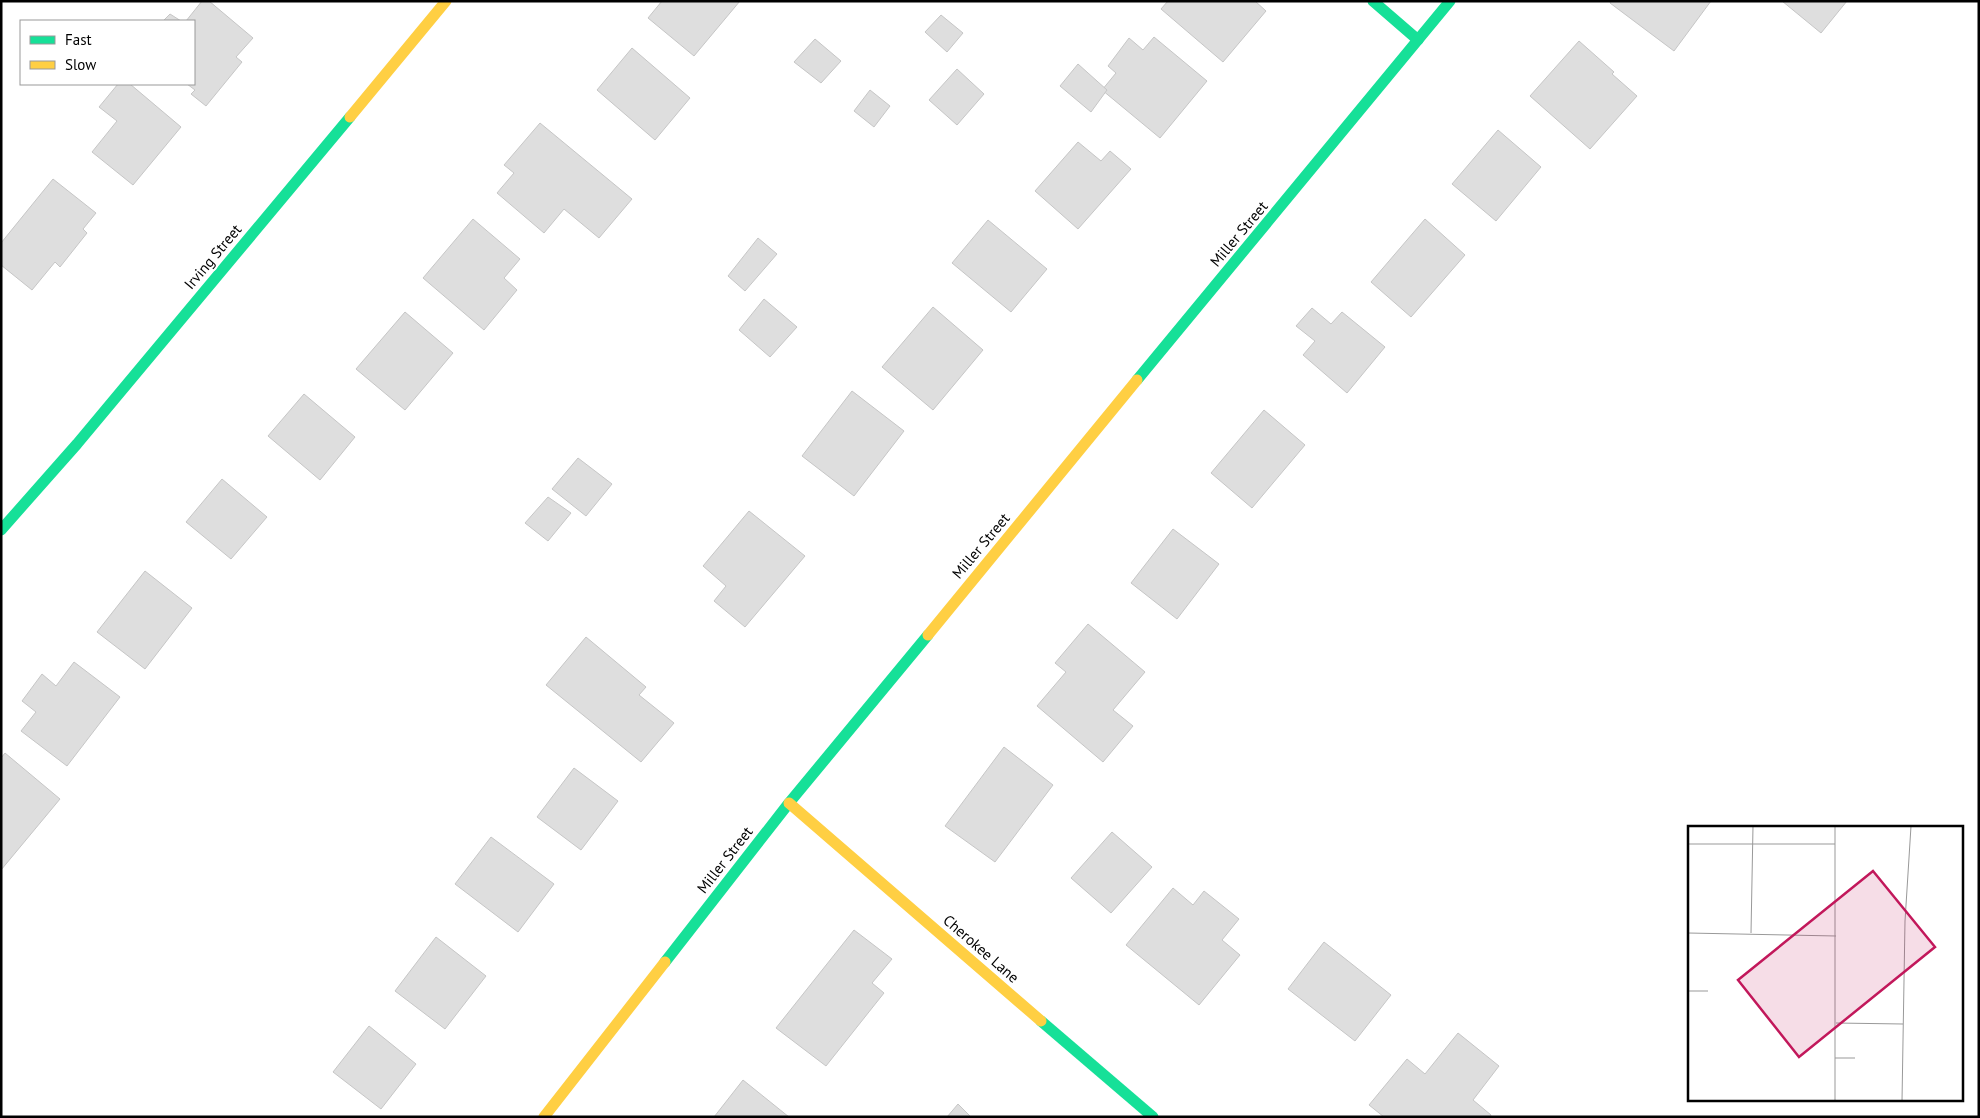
<svg xmlns="http://www.w3.org/2000/svg" width="1980" height="1118" font-family="'PT Sans',sans-serif">
<style>
.building{fill:#dedede;stroke:#c6c6c6}
.lines{fill:none;stroke-linecap:round;stroke-linejoin:round}
.fast{stroke:#16e098;stroke-width:11}
.slow{stroke:#ffcf43;stroke-width:11}
.labels{text-anchor:middle;stroke-width:4;stroke-linejoin:round;paint-order:stroke}
.street-label{font-size:15px;fill:#000;stroke:#fff}
.inset-road{fill:none;stroke:#999;stroke-width:1}
.view{fill:#c2185b;fill-opacity:0.15;stroke:#c2185b;stroke-width:2.5}
.inset-edge{fill:none;stroke:#000;stroke-width:2.5}
</style>
<rect width="100%" height="100%" fill="#fff"/>
<g class="building">
<path d="M202,1H209L253,38L236,57L242,62L206,106L191,94L195,90L187,84H194V21H186Z"/>
<path d="M662,1H740L694,56L648,18Z"/>
<path d="M1168,1H1255L1266,11L1223,62L1161,9Z"/>
<path d="M1611,1H1711L1674,51L1610,3Z"/>
<path d="M1782,1H1847L1821,33Z"/>
<path d="M170,14L181,21H163Z"/>
<path d="M941,15L963,33L947,52L925,32Z"/>
<path d="M1154,37L1207,81L1160,138L1102,90L1116,73L1108,66L1129,38L1143,50Z"/>
<path d="M815,39L841,61L821,83L794,62Z"/>
<path d="M1579,41L1614,72L1612,74L1637,96L1590,149L1530,96Z"/>
<path d="M632,48L690,98L655,140L597,90Z"/>
<path d="M1078,64L1107,90L1091,112L1060,86Z"/>
<path d="M957,69L984,94L957,125L929,100Z"/>
<path d="M118,84H130L181,127L133,185L92,152L117,121L99,107Z"/>
<path d="M870,90L890,106L874,127L854,111Z"/>
<path d="M540,123L632,199L599,238L564,209L544,233L497,193L514,173L504,165Z"/>
<path d="M1498,130L1541,167L1496,221L1452,184Z"/>
<path d="M1078,142L1101,161L1110,151L1131,169L1078,229L1035,191Z"/>
<path d="M53,179L96,213L83,229L87,233L60,267L55,262L32,290L1,265V243Z"/>
<path d="M473,219L520,259L504,278L517,290L484,330L423,278Z"/>
<path d="M1425,219L1465,255L1411,317L1371,282Z"/>
<path d="M988,220L1047,269L1011,312L952,263Z"/>
<path d="M758,238L777,254L745,291L728,276Z"/>
<path d="M764,299L797,327L770,357L739,330Z"/>
<path d="M933,307L983,350L933,410L882,367Z"/>
<path d="M1312,308L1331,324L1342,312L1385,347L1347,393L1303,355L1315,341L1296,326Z"/>
<path d="M405,312L453,353L405,410L356,369Z"/>
<path d="M852,391L904,431L854,496L802,456Z"/>
<path d="M304,394L355,437L320,480L268,436Z"/>
<path d="M1264,410L1305,445L1252,508L1211,473Z"/>
<path d="M578,458L612,484L586,516L552,489Z"/>
<path d="M222,479L267,517L231,559L186,522Z"/>
<path d="M548,497L571,513L548,541L525,523Z"/>
<path d="M749,511L805,556L745,627L714,601L726,586L703,566Z"/>
<path d="M1173,529L1219,564L1177,619L1131,583Z"/>
<path d="M145,571L192,608L145,669L97,632Z"/>
<path d="M1088,624L1145,672L1113,710L1133,726L1103,762L1037,706L1066,672L1055,663Z"/>
<path d="M586,637L646,687L639,695L674,723L641,762L546,685Z"/>
<path d="M74,662L120,697L67,766L21,731L36,712L22,701L42,674L56,686Z"/>
<path d="M1004,747L1053,785L995,862L945,826Z"/>
<path d="M5,753L60,799L1,870V758Z"/>
<path d="M574,768L618,801L581,850L537,817Z"/>
<path d="M1112,832L1152,867L1111,913L1071,878Z"/>
<path d="M491,837L554,884L518,932L455,884Z"/>
<path d="M1173,888L1193,905L1204,891L1239,919L1222,940L1240,955L1199,1005L1126,945Z"/>
<path d="M854,930L892,959L872,983L884,993L826,1066L776,1028Z"/>
<path d="M436,937L486,976L445,1029L395,991Z"/>
<path d="M1324,942L1391,995L1355,1041L1288,989Z"/>
<path d="M369,1026L416,1064L381,1109L333,1072Z"/>
<path d="M1458,1033L1499,1066L1473,1100L1491,1115L1490,1117H1384L1369,1105L1407,1059L1425,1074Z"/>
<path d="M743,1080L789,1117H714Z"/>
<path d="M958,1104L971,1117H947Z"/>
</g>
<g class="lines">
<g class="fast">
<path d="M1373,1L1418,40"/>
<path d="M1137,380L1450,1"/>
<path d="M1,530L77,444L350,117"/>
<path d="M665,962L789,803L928,635"/>
<path d="M1041,1021L1153,1117"/>
</g>
<g class="slow">
<path d="M350,117L446,1"/>
<path d="M928,635L1137,380"/>
<path d="M789,803L1041,1021"/>
<path d="M544,1117L665,962"/>
</g>
</g>
<g class="labels">
<g class="street-label">
<text transform="translate(1239 234) rotate(-50)" y="5">Miller Street</text>
<text transform="translate(213 257) rotate(-50)" y="5">Irving Street</text>
<text transform="translate(981 546) rotate(-50)" y="5">Miller Street</text>
<text transform="translate(725 860) rotate(-52)" y="5">Miller Street</text>
<text transform="translate(981 949) rotate(41)" y="5">Cherokee Lane</text>
</g>
</g>
<g transform="translate(1688 826)">
<rect width="275" height="275" fill="#fff"/>
<path class="inset-road" d="M0,18H147M0,107L148,110M63,107L65,0M0,165H20M148,197L215,198M147,232H167M147,275V0M214,275L217,95L223,0"/>
<path class="view" d="M185,45L247,121L111,231L50,154Z"/>
<rect width="275" height="275" class="inset-edge"/>
</g>
<rect width="1980" height="1118" fill="none" stroke="#000000" stroke-width="5"/>
<rect x="20" y="20" width="175" height="65" fill="#ffffff" stroke="#999999"/>
<rect x="30" y="36" width="25" height="8" fill="#16e098" stroke="#999999"/>
<text x="65" y="45" font-size="15" fill="#000000">Fast</text>
<rect x="30" y="61" width="25" height="8" fill="#ffcf43" stroke="#999999"/>
<text x="65" y="70" font-size="15" fill="#000000">Slow</text>
</svg>
